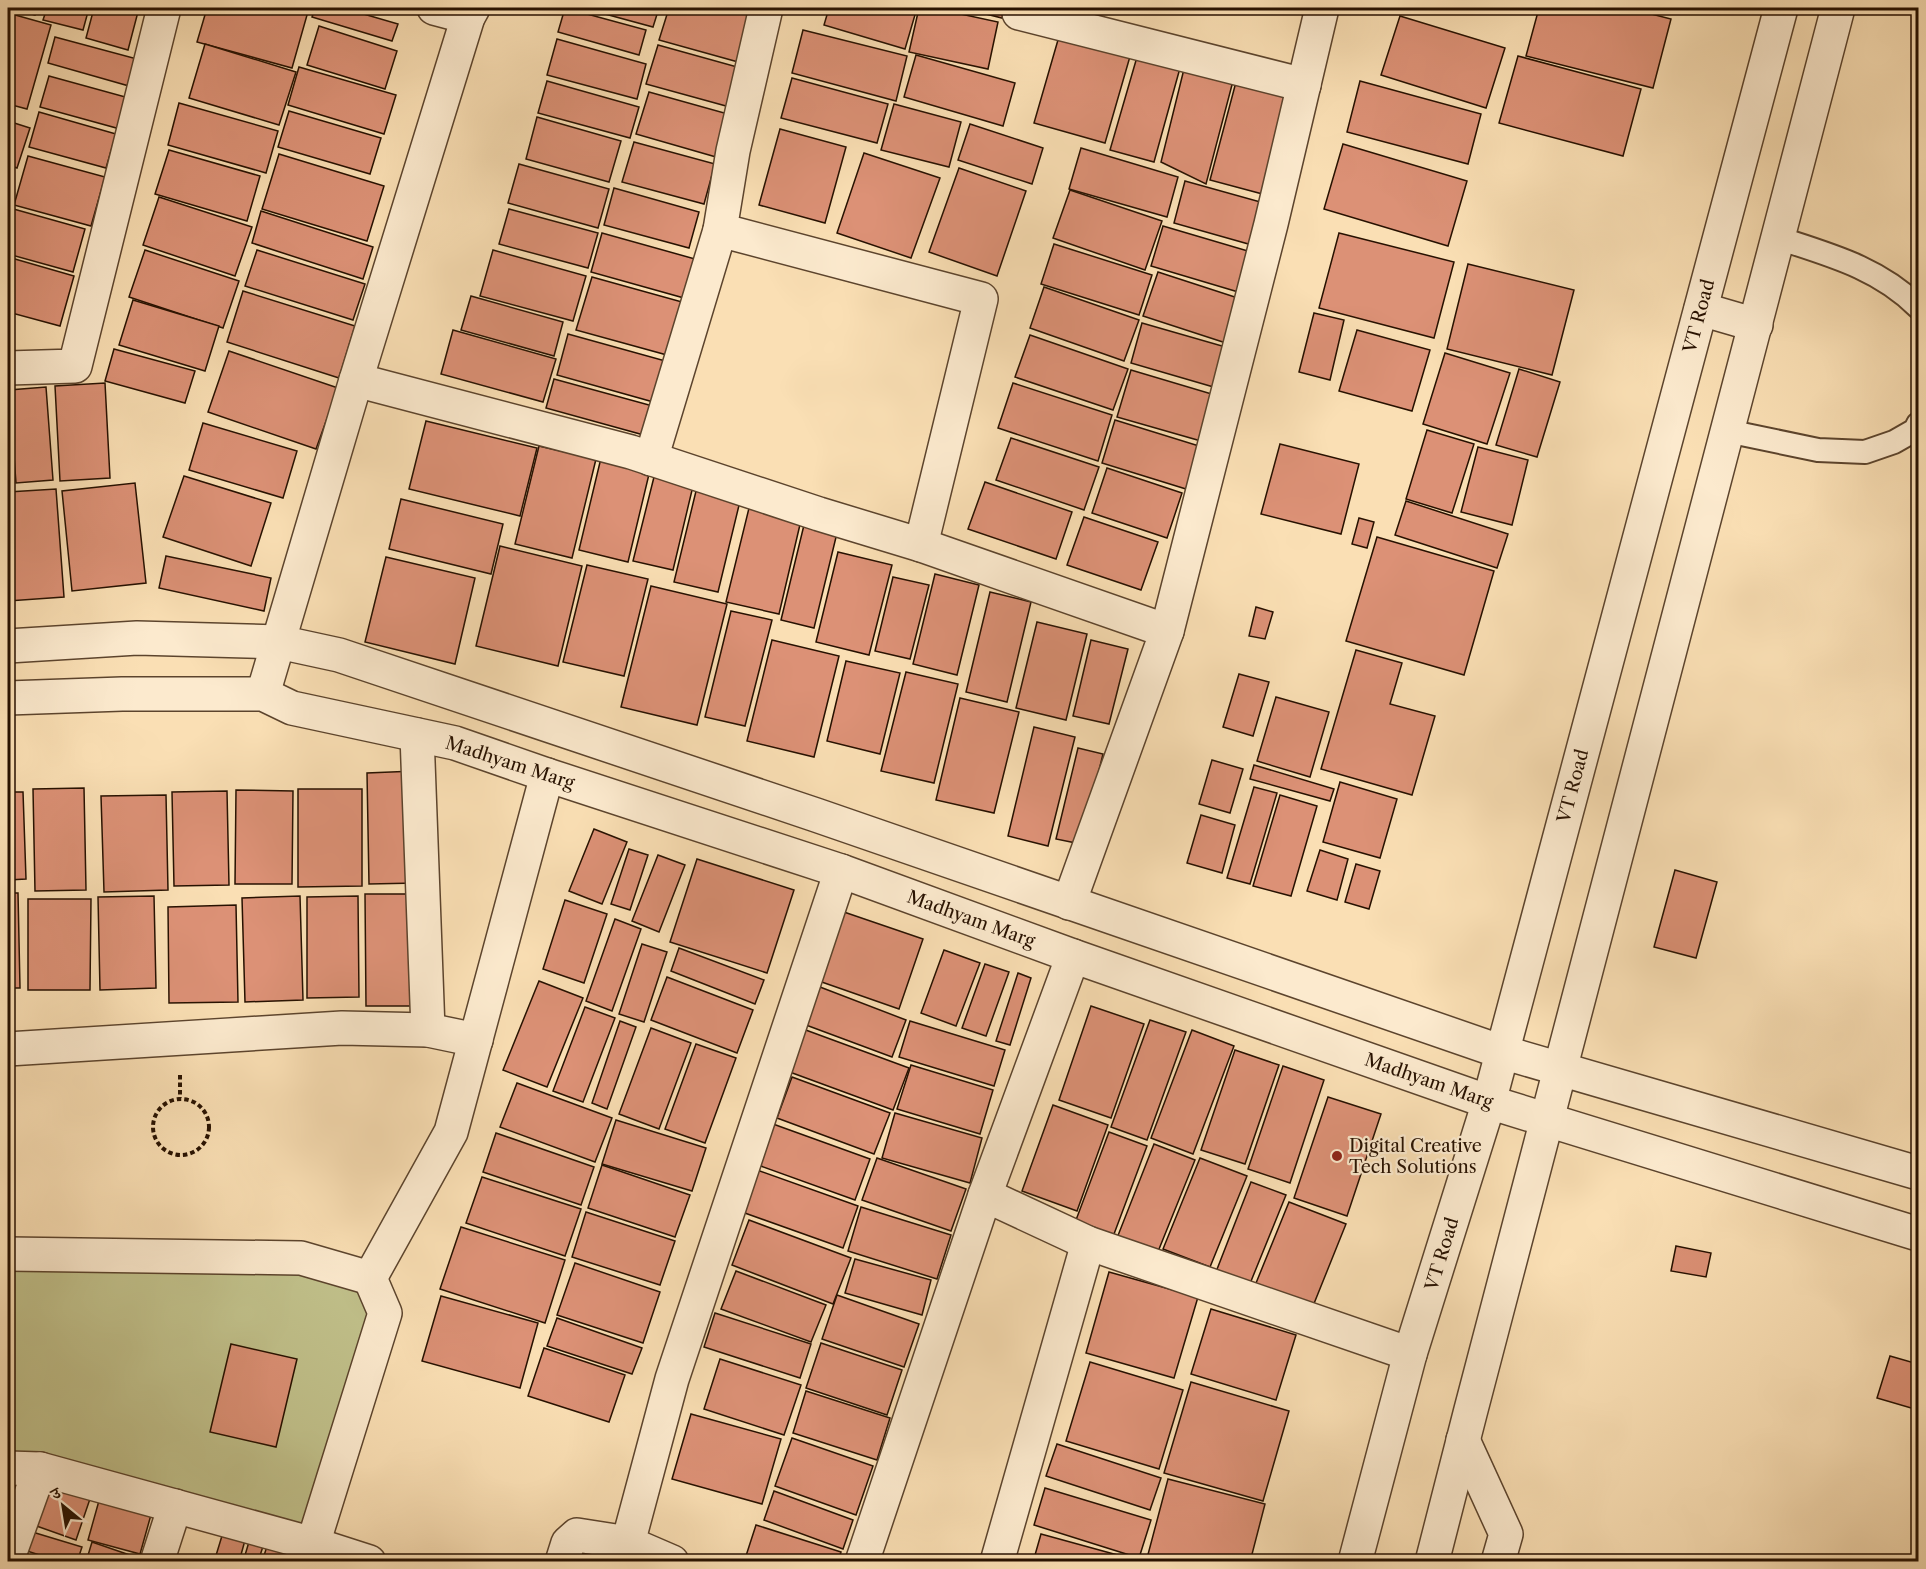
<svg xmlns="http://www.w3.org/2000/svg" width="1926" height="1569" font-family="'Libre Caslon Text','Noto Serif Devanagari',serif">
<style>
.green{fill:#c1c18b;stroke:#746946;stroke-width:1.5}
.building{fill:#dc9176;stroke:#271100;stroke-width:1.5}
.lines{fill:none;stroke-linecap:round;stroke-linejoin:round}
.service-casing{stroke:#5c442d;stroke-width:26}
.minor-casing{stroke:#5c442d;stroke-width:36}
.tertiary-casing{stroke:#5c442d;stroke-width:36}
.path{stroke:#271100;stroke-width:4;stroke-dasharray:4.5 3;stroke-linecap:butt}
.service{stroke:#fceace;stroke-width:22}
.minor{stroke:#fceace;stroke-width:33}
.tertiary{stroke:#fceace;stroke-width:33}
.poi-dot{fill:#8f2418;stroke:#fceace;stroke-width:2}
.labels{text-anchor:middle;stroke-width:4.5;stroke-linejoin:round;paint-order:stroke}
.street-label{font-size:18px;fill:#271100;stroke:#fceace}
.poi-label{font-size:18px;fill:#271100;stroke:#fceace;text-anchor:start}
</style>
<rect width="100%" height="100%" fill="#fadfb4"/>
<filter id="stains"><feTurbulence type="fractalNoise" baseFrequency=".00333" numOctaves="4"/><feColorMatrix values="0 0 0 0 .2 0 0 0 0 .09 0 0 0 0 .02 0 0 0 .5 -.17"/></filter>
<radialGradient id="worn" r=".72"><stop offset=".6" stop-color="#630" stop-opacity="0"/><stop offset="1" stop-color="#630" stop-opacity=".3"/></radialGradient>
<path class="green" d="M8,1254L370,1278L385,1313L328,1548L8,1468Z"/>
<g class="building">
<path d="M11,8H38L35,15Z"/>
<path d="M47,8H89L83,30L43,20Z"/>
<path d="M94,8H139L128,50L86,38Z"/>
<path d="M207,8H309L292,68L197,42Z"/>
<path d="M315,8H343L398,24L392,41L312,17Z"/>
<path d="M565,8L646,30L639,55L558,32Z"/>
<path d="M583,8H659L653,27Z"/>
<path d="M669,8H727L762,17L749,65L659,40Z"/>
<path d="M829,8H917L905,49L824,25Z"/>
<path d="M919,8H933L998,22L988,69L909,52Z"/>
<path d="M962,8H1005L1002,18Z"/>
<path d="M1539,8H1628L1671,19L1653,88L1526,56Z"/>
<path d="M8,13L51,25L27,109L8,104Z"/>
<path d="M1400,16L1505,48L1486,108L1381,75Z"/>
<path d="M319,26L397,51L385,89L307,65Z"/>
<path d="M803,30L907,56L896,101L792,73Z"/>
<path d="M1060,33L1131,53L1105,143L1034,123Z"/>
<path d="M55,37L137,59L129,86L48,63Z"/>
<path d="M557,39L646,64L637,99L547,75Z"/>
<path d="M205,44L296,72L279,125L189,98Z"/>
<path d="M658,45L748,70L737,109L646,84Z"/>
<path d="M916,55L1015,83L1003,126L904,97Z"/>
<path d="M1518,56L1641,89L1623,156L1499,123Z"/>
<path d="M1137,57L1180,68L1154,162L1110,150Z"/>
<path d="M299,67L396,95L384,134L288,105Z"/>
<path d="M1184,69L1233,81L1206,184L1161,162Z"/>
<path d="M49,76L129,98L120,129L40,107Z"/>
<path d="M792,78L888,104L877,143L781,118Z"/>
<path d="M547,81L639,107L630,138L538,113Z"/>
<path d="M1360,81L1481,114L1468,164L1347,132Z"/>
<path d="M1236,82L1297,98L1270,196L1210,180Z"/>
<path d="M649,92L735,116L723,159L636,134Z"/>
<path d="M179,103L278,131L266,173L168,145Z"/>
<path d="M894,104L961,122L949,167L881,150Z"/>
<path d="M289,111L381,138L370,174L278,147Z"/>
<path d="M39,112L116,134L106,168L29,147Z"/>
<path d="M537,117L621,141L609,182L526,159Z"/>
<path d="M8,121L30,128L17,168L8,165Z"/>
<path d="M970,124L1043,148L1032,184L958,160Z"/>
<path d="M780,129L846,147L825,223L759,205Z"/>
<path d="M634,142L715,164L704,204L622,182Z"/>
<path d="M1343,144L1467,181L1448,246L1324,209Z"/>
<path d="M1081,148L1178,177L1167,217L1069,189Z"/>
<path d="M169,150L260,176L247,221L155,194Z"/>
<path d="M864,153L940,178L911,258L837,233Z"/>
<path d="M279,154L384,186L367,241L262,209Z"/>
<path d="M28,156L105,177L91,226L14,205Z"/>
<path d="M519,164L609,189L598,228L508,203Z"/>
<path d="M959,168L1026,191L997,276L929,252Z"/>
<path d="M1185,181L1264,203L1252,245L1174,223Z"/>
<path d="M614,188L699,212L689,248L604,225Z"/>
<path d="M1070,190L1162,221L1145,270L1053,238Z"/>
<path d="M159,197L252,227L235,276L143,245Z"/>
<path d="M10,208L85,229L73,272L8,254V217Z"/>
<path d="M509,209L598,233L588,268L499,244Z"/>
<path d="M261,211L373,247L363,279L252,243Z"/>
<path d="M1163,226L1258,254L1245,294L1151,266Z"/>
<path d="M602,233L695,259L684,298L591,272Z"/>
<path d="M1339,233L1454,262L1434,338L1319,308Z"/>
<path d="M1054,244L1152,275L1139,315L1041,284Z"/>
<path d="M145,250L239,281L223,328L129,297Z"/>
<path d="M257,250L365,284L353,320L245,286Z"/>
<path d="M493,250L586,276L573,321L480,296Z"/>
<path d="M8,257L74,276L60,326L8,312Z"/>
<path d="M1468,264L1574,290L1552,375L1447,349Z"/>
<path d="M1158,272L1244,300L1229,344L1143,316Z"/>
<path d="M592,277L682,302L667,355L576,330Z"/>
<path d="M1044,287L1139,320L1124,361L1030,328Z"/>
<path d="M243,291L355,326L339,378L227,342Z"/>
<path d="M471,296L563,322L554,356L461,330Z"/>
<path d="M133,300L219,326L205,371L119,345Z"/>
<path d="M1314,313L1344,320L1330,380L1299,372Z"/>
<path d="M1142,323L1229,348L1217,388L1131,363Z"/>
<path d="M453,330L556,359L543,402L441,374Z"/>
<path d="M1357,330L1430,350L1412,411L1339,391Z"/>
<path d="M568,334L669,362L657,403L557,375Z"/>
<path d="M1030,335L1128,369L1113,410L1015,377Z"/>
<path d="M114,349L195,371L185,403L105,381Z"/>
<path d="M229,351L338,388L316,449L208,412Z"/>
<path d="M1445,353L1510,373L1487,444L1423,424Z"/>
<path d="M1519,369L1560,382L1537,457L1496,445Z"/>
<path d="M1131,370L1215,395L1201,441L1117,417Z"/>
<path d="M554,379L660,408L651,437L546,408Z"/>
<path d="M105,383L110,478L60,481L55,386Z"/>
<path d="M1013,383L1112,415L1098,461L998,428Z"/>
<path d="M46,387L53,480L16,483L9,390Z"/>
<path d="M1115,420L1199,446L1186,489L1102,463Z"/>
<path d="M426,421L537,448L520,516L409,489Z"/>
<path d="M203,423L297,451L283,498L189,470Z"/>
<path d="M1427,430L1474,444L1452,513L1406,499Z"/>
<path d="M1011,438L1099,467L1084,510L996,480Z"/>
<path d="M1280,444L1359,464L1341,534L1261,514Z"/>
<path d="M8,446L10,483H8Z"/>
<path d="M539,446L596,459L572,558L515,544Z"/>
<path d="M1478,447L1528,460L1512,525L1461,512Z"/>
<path d="M601,458L650,470L628,562L579,550Z"/>
<path d="M1107,468L1182,493L1167,538L1092,513Z"/>
<path d="M184,476L271,503L251,566L163,537Z"/>
<path d="M654,477L693,486L673,570L633,561Z"/>
<path d="M985,482L1072,512L1056,559L968,529Z"/>
<path d="M135,483L146,583L72,591L62,491Z"/>
<path d="M697,487L741,497L718,592L674,582Z"/>
<path d="M56,489L64,597L8,601V492Z"/>
<path d="M401,499L503,524L491,574L389,549Z"/>
<path d="M1406,501L1508,534L1497,568L1395,535Z"/>
<path d="M750,504L802,516L779,614L726,602Z"/>
<path d="M1084,517L1158,542L1141,590L1067,565Z"/>
<path d="M1359,518L1374,522L1367,548L1352,544Z"/>
<path d="M804,525L837,533L814,628L781,620Z"/>
<path d="M1377,537L1494,571L1464,675L1346,641Z"/>
<path d="M500,546L582,566L558,666L476,646Z"/>
<path d="M838,552L892,565L869,655L816,642Z"/>
<path d="M166,556L271,578L264,611L159,588Z"/>
<path d="M386,557L475,578L455,664L365,642Z"/>
<path d="M587,565L648,579L624,676L563,662Z"/>
<path d="M935,574L979,585L957,675L913,664Z"/>
<path d="M893,577L929,585L910,659L875,651Z"/>
<path d="M651,586L727,604L697,725L621,707Z"/>
<path d="M990,592L1031,602L1007,702L966,692Z"/>
<path d="M1256,607L1273,612L1265,639L1249,636Z"/>
<path d="M731,611L772,620L745,726L705,717Z"/>
<path d="M1037,622L1087,634L1066,720L1016,708Z"/>
<path d="M772,640L839,656L814,757L747,741Z"/>
<path d="M1091,640L1128,649L1109,724L1073,716Z"/>
<path d="M1356,650L1402,663L1390,704L1435,716L1412,795L1321,769Z"/>
<path d="M846,661L900,673L880,754L827,741Z"/>
<path d="M906,672L958,684L934,783L881,771Z"/>
<path d="M1239,674L1269,682L1253,736L1223,727Z"/>
<path d="M1276,697L1329,712L1310,777L1257,761Z"/>
<path d="M960,698L1019,712L994,813L936,800Z"/>
<path d="M1034,727L1075,737L1048,846L1008,836Z"/>
<path d="M1078,748L1103,754L1081,844L1056,839Z"/>
<path d="M1212,760L1243,769L1230,813L1199,804Z"/>
<path d="M1254,765L1334,789L1330,801L1250,779Z"/>
<path d="M415,771L417,883L369,884L367,773Z"/>
<path d="M1340,782L1397,799L1380,858L1323,842Z"/>
<path d="M1254,787L1277,793L1250,884L1227,878Z"/>
<path d="M84,788L86,890L35,891L33,789Z"/>
<path d="M298,789H362V886L298,887Z"/>
<path d="M236,790L293,791L292,884H235Z"/>
<path d="M227,791L229,885L174,886L172,792Z"/>
<path d="M8,792H23L26,879L8,880Z"/>
<path d="M166,795L168,890L104,892L101,796Z"/>
<path d="M1280,795L1317,806L1291,896L1253,886Z"/>
<path d="M1201,815L1235,825L1222,873L1187,863Z"/>
<path d="M594,829L627,842L602,904L569,891Z"/>
<path d="M629,849L648,855L630,910L611,904Z"/>
<path d="M1320,850L1348,859L1337,900L1307,891Z"/>
<path d="M658,855L685,865L659,932L632,921Z"/>
<path d="M697,859L794,890L767,973L670,942Z"/>
<path d="M1356,864L1380,871L1369,909L1345,902Z"/>
<path d="M1675,870L1717,882L1696,958L1654,947Z"/>
<path d="M8,893H18L20,988H8Z"/>
<path d="M365,894H415L416,1006H366Z"/>
<path d="M154,896L156,988L100,990L98,897Z"/>
<path d="M300,896L303,1000L245,1002L242,898Z"/>
<path d="M358,896L359,997L307,998V897Z"/>
<path d="M28,899H91L90,990H28Z"/>
<path d="M565,900L607,914L584,983L543,969Z"/>
<path d="M236,905L238,1002L169,1003L168,907Z"/>
<path d="M841,911L923,939L899,1009L816,980Z"/>
<path d="M615,919L641,929L612,1011L586,1001Z"/>
<path d="M642,944L667,952L644,1022L619,1014Z"/>
<path d="M679,948L764,980L755,1004L671,971Z"/>
<path d="M944,950L980,963L956,1026L921,1013Z"/>
<path d="M985,964L1009,972L986,1036L962,1028Z"/>
<path d="M1018,973L1031,978L1010,1045L996,1041Z"/>
<path d="M667,977L753,1010L737,1053L651,1020Z"/>
<path d="M539,981L583,998L547,1087L503,1070Z"/>
<path d="M820,987L906,1020L892,1057L806,1025Z"/>
<path d="M1091,1006L1144,1024L1111,1118L1059,1100Z"/>
<path d="M585,1007L615,1018L583,1102L553,1091Z"/>
<path d="M1150,1020L1186,1032L1147,1140L1111,1127Z"/>
<path d="M620,1021L636,1027L607,1109L592,1103Z"/>
<path d="M910,1021L1005,1050L994,1086L899,1057Z"/>
<path d="M651,1028L691,1043L659,1129L619,1114Z"/>
<path d="M803,1029L909,1068L893,1110L787,1071Z"/>
<path d="M1192,1030L1234,1046L1193,1154L1151,1138Z"/>
<path d="M696,1044L736,1058L705,1143L665,1129Z"/>
<path d="M1235,1050L1279,1065L1245,1164L1201,1150Z"/>
<path d="M911,1065L993,1090L980,1134L897,1109Z"/>
<path d="M1283,1066L1324,1080L1290,1183L1248,1169Z"/>
<path d="M792,1077L890,1113L874,1154L777,1118Z"/>
<path d="M517,1083L612,1118L595,1162L500,1127Z"/>
<path d="M1328,1097L1381,1114L1347,1216L1294,1198Z"/>
<path d="M1053,1105L1108,1125L1077,1211L1022,1191Z"/>
<path d="M895,1113L982,1138L970,1183L882,1158Z"/>
<path d="M616,1120L706,1148L692,1191L602,1164Z"/>
<path d="M773,1124L870,1159L855,1200L758,1165Z"/>
<path d="M1109,1132L1147,1146L1111,1242L1073,1228Z"/>
<path d="M496,1133L594,1167L581,1205L483,1172Z"/>
<path d="M1154,1144L1195,1160L1157,1254L1117,1238Z"/>
<path d="M877,1158L966,1189L951,1231L862,1200Z"/>
<path d="M1200,1158L1247,1176L1210,1267L1163,1249Z"/>
<path d="M602,1165L690,1195L675,1237L588,1208Z"/>
<path d="M757,1170L858,1206L843,1248L742,1212Z"/>
<path d="M482,1177L581,1209L565,1256L466,1223Z"/>
<path d="M1251,1182L1286,1195L1247,1291L1214,1277Z"/>
<path d="M1289,1202L1346,1224L1311,1311L1254,1288Z"/>
<path d="M861,1207L951,1235L937,1279L848,1251Z"/>
<path d="M586,1212L675,1241L660,1285L572,1257Z"/>
<path d="M749,1220L851,1258L833,1304L732,1265Z"/>
<path d="M461,1227L565,1260L545,1323L440,1289Z"/>
<path d="M1676,1246L1711,1253L1706,1277L1671,1271Z"/>
<path d="M855,1259L931,1280L922,1315L845,1293Z"/>
<path d="M575,1263L660,1292L643,1343L557,1315Z"/>
<path d="M736,1271L826,1305L811,1342L721,1309Z"/>
<path d="M1109,1272L1198,1297L1174,1378L1086,1353Z"/>
<path d="M837,1295L919,1324L904,1367L822,1339Z"/>
<path d="M441,1296L538,1323L520,1388L422,1361Z"/>
<path d="M1211,1309L1296,1335L1276,1400L1191,1374Z"/>
<path d="M715,1313L811,1344L800,1378L704,1347Z"/>
<path d="M557,1318L642,1348L632,1374L547,1346Z"/>
<path d="M821,1343L902,1370L887,1415L806,1388Z"/>
<path d="M231,1344L297,1359L276,1447L210,1432Z"/>
<path d="M544,1348L625,1375L609,1422L528,1396Z"/>
<path d="M1890,1356L1918,1364V1410L1877,1398Z"/>
<path d="M720,1359L801,1385L784,1435L704,1409Z"/>
<path d="M1090,1362L1183,1390L1159,1469L1066,1441Z"/>
<path d="M1191,1382L1289,1411L1263,1501L1164,1473Z"/>
<path d="M806,1391L890,1418L877,1460L793,1433Z"/>
<path d="M691,1414L781,1439L762,1504L672,1479Z"/>
<path d="M792,1438L873,1466L856,1515L775,1486Z"/>
<path d="M1057,1444L1161,1478L1150,1510L1046,1476Z"/>
<path d="M49,1475L93,1490L76,1540L31,1524Z"/>
<path d="M13,1476V1532L8,1533V1477Z"/>
<path d="M1168,1479L1265,1504L1250,1562H1146Z"/>
<path d="M1045,1488L1151,1520L1139,1558L1034,1525Z"/>
<path d="M102,1490L154,1504L140,1554L88,1540Z"/>
<path d="M774,1491L853,1520L843,1549L764,1520Z"/>
<path d="M756,1525L841,1552L838,1562H744Z"/>
<path d="M225,1526L247,1533L239,1562H214Z"/>
<path d="M29,1531L82,1547L77,1562H61L24,1550Z"/>
<path d="M1041,1534L1143,1562H1033Z"/>
<path d="M251,1535L265,1540L258,1562H243Z"/>
<path d="M269,1540L289,1546L285,1562H262Z"/>
<path d="M92,1542L150,1562H86Z"/>
<path d="M295,1547L310,1552L307,1562H289Z"/>
<path d="M27,1554L49,1562H25Z"/>
</g>
<g class="lines">
<g class="service-casing">
<g id="service">
<path d="M1778,238C1830,255 1879,268 1918,307"/>
<path d="M1727,431L1818,450L1865,452L1894,442L1915,430L1918,424"/>
</g>
</g>
<g class="minor-casing">
<g id="minor">
<path d="M434,8L468,17"/>
<path d="M766,8L733,151L720,230L981,299L921,545"/>
<path d="M1020,8L1019,13L1304,85"/>
<path d="M8,368L75,366L164,8"/>
<path d="M356,380L631,452L819,514L921,545L1167,631L1069,903"/>
<path d="M651,459L720,230"/>
<path d="M1167,631L1271,224L1322,8"/>
<path d="M263,694L356,380L468,17L473,8"/>
<path d="M417,735L428,1030"/>
<path d="M8,1049L342,1028L428,1030L476,1040"/>
<path d="M985,1195L1088,1243L1410,1354"/>
<path d="M8,1254L301,1258L370,1278"/>
<path d="M370,1278L451,1132L547,775"/>
<path d="M1463,1440L1506,1534L1498,1562"/>
<path d="M8,1468L40,1469L313,1544L369,1562"/>
<path d="M313,1544L385,1313L370,1278"/>
<path d="M8,1558L40,1469"/>
<path d="M157,1562L175,1506"/>
<path d="M562,1562L568,1543L577,1535L628,1543"/>
<path d="M672,1562L628,1543L672,1379L841,871"/>
<path d="M862,1562L985,1195L1073,956"/>
<path d="M997,1562L1088,1243"/>
</g>
</g>
<g class="tertiary-casing">
<g id="tertiary">
<path d="M1701,309L1756,325"/>
<path d="M8,646L137,638L279,642L339,655L816,815L1502,1052L1918,1173"/>
<path d="M8,698L122,694H263L292,708L455,743L547,775L841,871L1073,956L1489,1102L1918,1234"/>
<path d="M1355,1562L1410,1354L1489,1102L1781,8"/>
<path d="M1432,1562C1564,1043 1704,526 1838,8"/>
</g>
</g>
<g class="path">
<path d="M180,1075V1098"/>
<circle cx="181" cy="1127" r="28"/>
</g>
<use href="#service" class="service"/>
<use href="#minor" class="minor"/>
<use href="#tertiary" class="tertiary"/>
</g>
<circle class="poi-dot" cx="1337" cy="1156" r="6"/>
<g class="labels">
<g class="street-label">
<text transform="translate(1699 316) rotate(-75)" y="6">VT Road</text>
<text transform="translate(510 763) rotate(18)" y="6">Madhyam Marg</text>
<text transform="translate(1573 786) rotate(-75)" y="6">VT Road</text>
<text transform="translate(971 919) rotate(20)" y="6">Madhyam Marg</text>
<text transform="translate(1429 1081) rotate(19)" y="6">Madhyam Marg</text>
<text transform="translate(1442 1254) rotate(-73)" y="6">VT Road</text>
</g>
<g class="poi-label">
<text x="1349" y="1152">Digital Creative<tspan x="1349" dy="21">Tech Solutions</tspan></text>
</g>
</g>
<rect width="1926" height="1569" fill="none" stroke="#fadfb4" stroke-width="30"/>
<rect x="9" y="9" width="1908" height="1551" fill="none" stroke="#271100" stroke-width="3"/>
<rect x="15" y="15" width="1896" height="1539" fill="none" stroke="#271100" stroke-width="1.5"/>
<g transform="translate(63 1506) rotate(330)" stroke="#fceace" stroke-width="4.5" paint-order="stroke">
<path d="M0-4.5L10 22L0 15L-10 22Z" fill="#271100"/>
<text y="-9" font-size="16" font-weight="bold" text-anchor="middle" fill="#271100">उ</text>
</g>
<rect width="100%" height="100%" filter="url(#stains)"/>
<rect width="100%" height="100%" fill="url(#worn)"/>
</svg>
